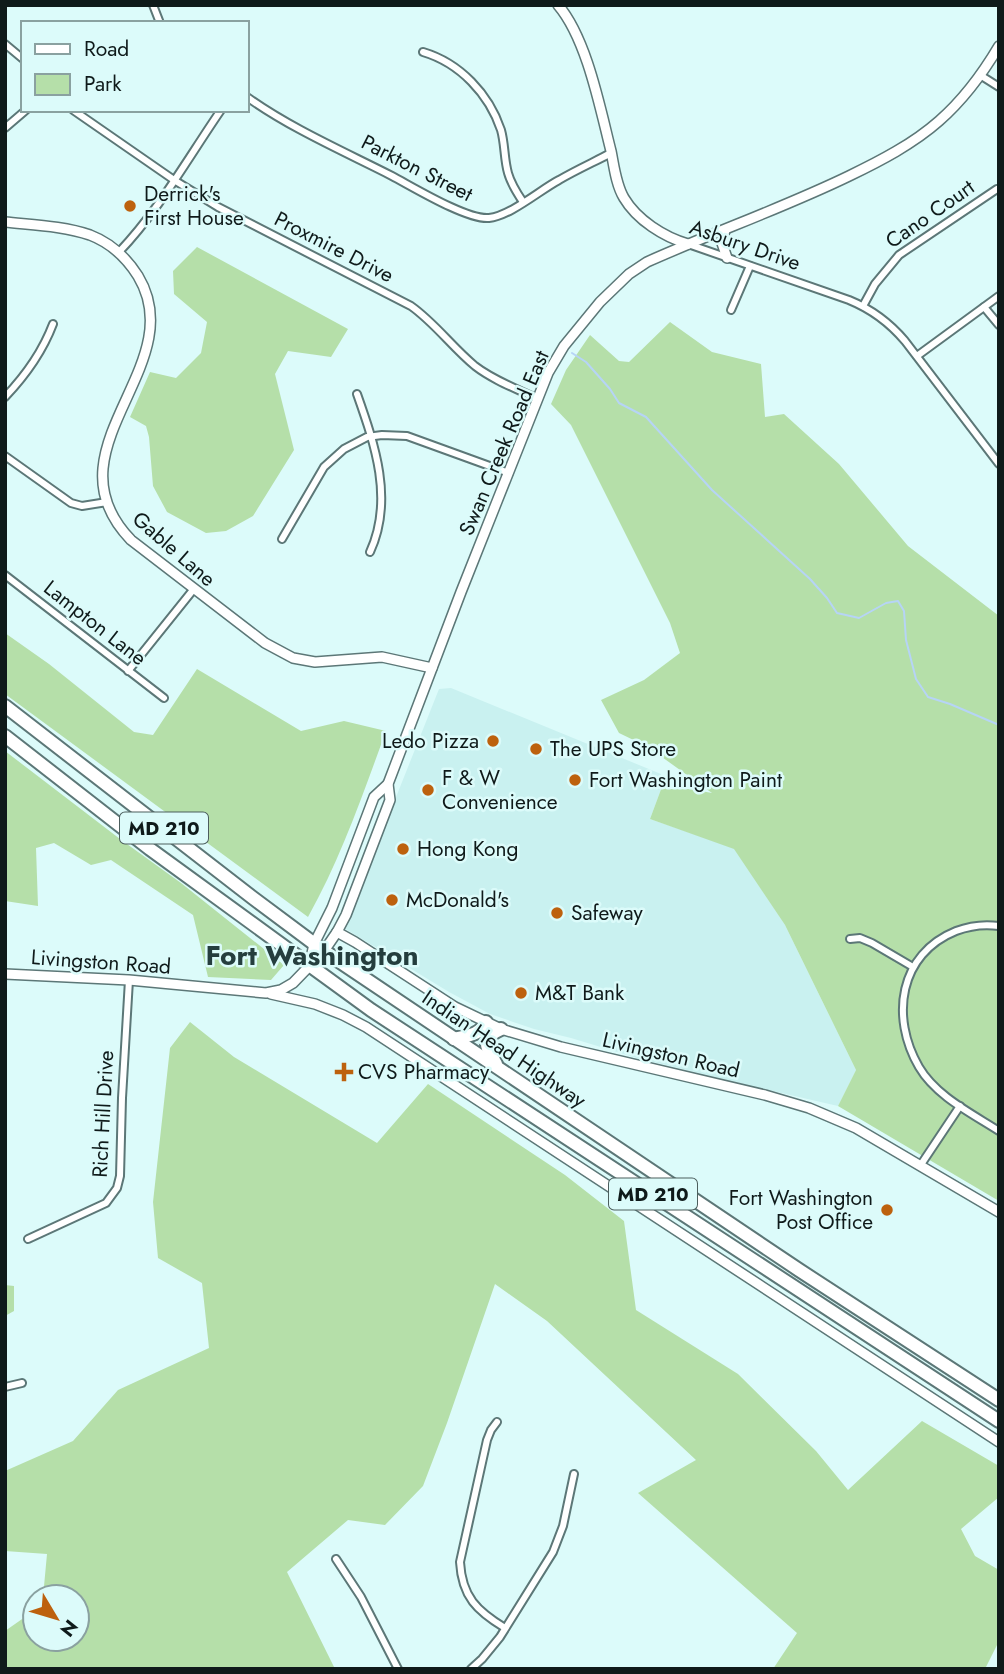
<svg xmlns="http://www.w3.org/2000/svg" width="1004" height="1674" font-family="Jost,sans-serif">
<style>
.built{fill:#c9f1f0}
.green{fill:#b5dfa9}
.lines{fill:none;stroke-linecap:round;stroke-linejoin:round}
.stream{stroke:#b6d4f6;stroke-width:2}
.street-casing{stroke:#5c7777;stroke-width:10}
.secondary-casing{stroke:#5c7777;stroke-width:12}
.highway-casing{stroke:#5c7777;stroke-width:16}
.street{stroke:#fff;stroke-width:6}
.secondary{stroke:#fff;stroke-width:9}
.highway{stroke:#fff;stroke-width:12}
.poi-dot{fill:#bd610d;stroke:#dcfbfa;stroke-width:2.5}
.labels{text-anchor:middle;stroke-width:5;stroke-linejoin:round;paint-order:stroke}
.shield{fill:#dcfbfa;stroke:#4c5e5d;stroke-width:2}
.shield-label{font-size:19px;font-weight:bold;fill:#0f1a1a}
.street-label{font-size:21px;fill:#0f1a1a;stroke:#dcfbfa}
.poi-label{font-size:21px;fill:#0f1a1a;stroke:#dcfbfa;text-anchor:start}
.district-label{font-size:28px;font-weight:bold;fill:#253e3e;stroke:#dcfbfa}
</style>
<rect width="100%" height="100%" fill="#dcfbfa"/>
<path class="built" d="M451,688L661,774L663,784L650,819L734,848L785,925L856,1070L838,1106L764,1089L637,1058L571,1038L534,1029L490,1014L449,992L344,928L439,689Z"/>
<g class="green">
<path d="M197,247L348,329L331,357L288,351L275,374L294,450L253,516L226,531L206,533L167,512L153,486L149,437L146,426L130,417L150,372L176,378L201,353L207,322L174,294L173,271Z"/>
<path d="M670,322L712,352L761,364L765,417L784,414L839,464L908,546L999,616V1201L838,1106L856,1070L785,925L734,849L650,819L663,784L712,793L648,747L619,733L601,700L644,680L680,653L670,623L571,425L551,404L566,370L590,335L619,361L629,362Z"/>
<path d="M5,633L49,664L134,732L153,735L197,669L301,731L344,721L386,731C363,794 341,858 308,917L5,694Z"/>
<path d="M5,751L120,839L181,883L284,965L271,980L208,977L193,915L111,860L91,865L54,843L36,848L38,906L5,901Z"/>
<path d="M190,1022L234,1057L377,1143L428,1084L565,1175L624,1221L636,1310L738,1374L816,1451L848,1490L922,1421L999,1466V1497L961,1529L975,1556L999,1570V1641L985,1669H773L797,1633L638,1493L696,1460L547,1321L495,1284L447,1423L423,1486L385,1525L348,1520L287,1572L335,1669H5V1631L35,1610V1639H77V1597H43L47,1554L5,1551V1471L73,1441L118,1390L209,1348L202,1283L158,1258L153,1202L170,1048Z"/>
<path d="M5,1285L14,1286V1311L5,1316Z"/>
</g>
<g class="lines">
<path class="stream" d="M572,353L586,362L610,389L619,403L646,417L712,490L810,579L827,598L837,613L859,618L886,603L898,601L904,611L906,640L916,679L928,697L950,704L999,725"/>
<g class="street-casing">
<g id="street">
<path d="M153,5L160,23"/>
<path d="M5,44L23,59"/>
<path d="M423,52C460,63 489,94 501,130C505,144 504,159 508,173C511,184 517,193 523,202"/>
<path d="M980,75L999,87"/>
<path d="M247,97C290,128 345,152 392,176C413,187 467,220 489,218C510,216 540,190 559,180C576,170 594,162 611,153"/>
<path d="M73,110L174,180L218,207L411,306C435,323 452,347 475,366C493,380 517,389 538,399"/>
<path d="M5,128L26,110"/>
<path d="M688,244L849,300C871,309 889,322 905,341L999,464"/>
<path d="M119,252C159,210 188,158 221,110"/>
<path d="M863,306L875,284L899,255L997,189"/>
<path d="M984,307L999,325"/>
<path d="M731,310L750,266"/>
<path d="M917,356L999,296"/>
<path d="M357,394C375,445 394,500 370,552"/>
<path d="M5,397C26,375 42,353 53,324"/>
<path d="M5,456L71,503L82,506L107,502"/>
<path d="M282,539L324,467L344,449L367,437L382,435L407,436L509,473"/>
<path d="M5,575L164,698"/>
<path d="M128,671L193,590"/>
<path d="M999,926C985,924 969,926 956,931C899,954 890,1017 919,1067C936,1096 971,1113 999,1131"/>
<path d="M850,939L860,938L872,943L913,967"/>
<path d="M920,1166L960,1106"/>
<path d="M28,1239L106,1203L117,1188L120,1176L122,1098L129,980"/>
<path d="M5,1387L22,1383"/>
<path d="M497,1422L491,1430L487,1440L460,1562C462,1597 477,1611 505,1628"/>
<path d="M336,1559L361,1597L398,1669"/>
<path d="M471,1669L482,1659L500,1637L553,1552L563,1526L574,1474"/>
</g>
</g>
<g class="secondary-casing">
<g id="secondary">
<path d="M558,5C587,39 600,108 611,151C614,166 616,185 624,198C637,220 664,237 688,244"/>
<path d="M5,222C33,225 64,226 90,235C111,243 126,257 138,276C193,367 43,449 131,540L265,643L293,658L315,662L382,657L432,668"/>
<path d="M725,230L722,243L727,258"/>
<path d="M337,932L355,942L455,1007L501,1029L561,1047L765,1095L809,1108L856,1128L999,1212"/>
<path d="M310,963L314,944L332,908L374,797L388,784"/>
<path d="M5,974L129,980L266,993L281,990L293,983L324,951L337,932L346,915L390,800L388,784L461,592L548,373L564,346L600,302L629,274L647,262C714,232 783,208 849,176C880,161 913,144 939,121C963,100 983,73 999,46"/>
<path d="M271,994L315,1004L343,1015L366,1027L999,1442"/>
</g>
</g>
<g class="highway-casing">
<g id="highway">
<path d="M5,706L253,898L324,951L799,1270L999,1400"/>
<path d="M5,736L150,849L371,1010L999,1421"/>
<path d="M454,1039C466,1036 481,1035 486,1022"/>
<path d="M496,1064C487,1048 479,1039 501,1029"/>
</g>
</g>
<use href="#street" class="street"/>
<use href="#secondary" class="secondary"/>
<use href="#highway" class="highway"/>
</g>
<g class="poi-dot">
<circle cx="130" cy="206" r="7"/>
<circle cx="493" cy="741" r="7"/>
<circle cx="536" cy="749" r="7"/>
<circle cx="575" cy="780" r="7"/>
<circle cx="428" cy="790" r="7"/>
<circle cx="403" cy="849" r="7"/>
<circle cx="392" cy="900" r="7"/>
<circle cx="557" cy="913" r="7"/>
<circle cx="521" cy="993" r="7"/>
<path d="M340.5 1061.5h7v7h7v7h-7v7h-7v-7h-7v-7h7z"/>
<circle cx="887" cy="1210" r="7"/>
</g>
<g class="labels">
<g class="shield">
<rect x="120" y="812.5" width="88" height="31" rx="5"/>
<rect x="609" y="1178.5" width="88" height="31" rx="5"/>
</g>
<g class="shield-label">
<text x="164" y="835">MD 210</text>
<text x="653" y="1201">MD 210</text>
</g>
<g class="street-label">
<text transform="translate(417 168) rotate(27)" y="7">Parkton Street</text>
<text transform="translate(930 214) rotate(-35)" y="7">Cano Court</text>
<text transform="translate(745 245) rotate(19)" y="7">Asbury Drive</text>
<text transform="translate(334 247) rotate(27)" y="7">Proxmire Drive</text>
<text transform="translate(504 443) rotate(-67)" y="7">Swan Creek Road East</text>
<text transform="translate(174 549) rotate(41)" y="7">Gable Lane</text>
<text transform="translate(95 623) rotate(38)" y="7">Lampton Lane</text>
<text transform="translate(101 962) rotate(4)" y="7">Livingston Road</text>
<text transform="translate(504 1049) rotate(34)" y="7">Indian Head Highway</text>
<text transform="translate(671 1055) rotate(13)" y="7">Livingston Road</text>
<text transform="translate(103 1114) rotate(-87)" y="7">Rich Hill Drive</text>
</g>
<g class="poi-label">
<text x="144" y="201">Derrick's<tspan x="144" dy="24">First House</tspan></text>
<text x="479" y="748" text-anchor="end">Ledo Pizza</text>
<text x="550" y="756">The UPS Store</text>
<text x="442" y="785">F &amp; W<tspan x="442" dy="24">Convenience</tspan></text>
<text x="589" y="787">Fort Washington Paint</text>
<text x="417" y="856">Hong Kong</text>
<text x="406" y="907">McDonald's</text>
<text x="571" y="920">Safeway</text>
<text x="535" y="1000">M&amp;T Bank</text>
<text x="358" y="1079">CVS Pharmacy</text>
<text x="873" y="1205" text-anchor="end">Fort Washington<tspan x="873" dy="24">Post Office</tspan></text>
</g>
<g class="district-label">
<text x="312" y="965">Fort Washington</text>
</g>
</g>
<rect width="1004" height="1674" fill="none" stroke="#0f1a1a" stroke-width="14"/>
<rect x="21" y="21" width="228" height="91" fill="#dcfbfa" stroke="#8aa1a0" stroke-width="2"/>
<rect x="35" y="44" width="35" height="10" fill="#ffffff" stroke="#8aa1a0" stroke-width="2"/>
<text x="84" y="56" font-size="21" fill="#0f1a1a">Road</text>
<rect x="35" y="74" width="35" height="21" fill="#b5dfa9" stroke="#8aa1a0" stroke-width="2"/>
<text x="84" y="91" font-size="21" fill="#0f1a1a">Park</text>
<g transform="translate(56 1618) rotate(128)"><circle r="33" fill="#dcfbfa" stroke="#8aa1a0" stroke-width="2"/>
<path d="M0-5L12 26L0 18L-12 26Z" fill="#bd610d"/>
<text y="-10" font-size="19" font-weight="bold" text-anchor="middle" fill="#0f1a1a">N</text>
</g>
</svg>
